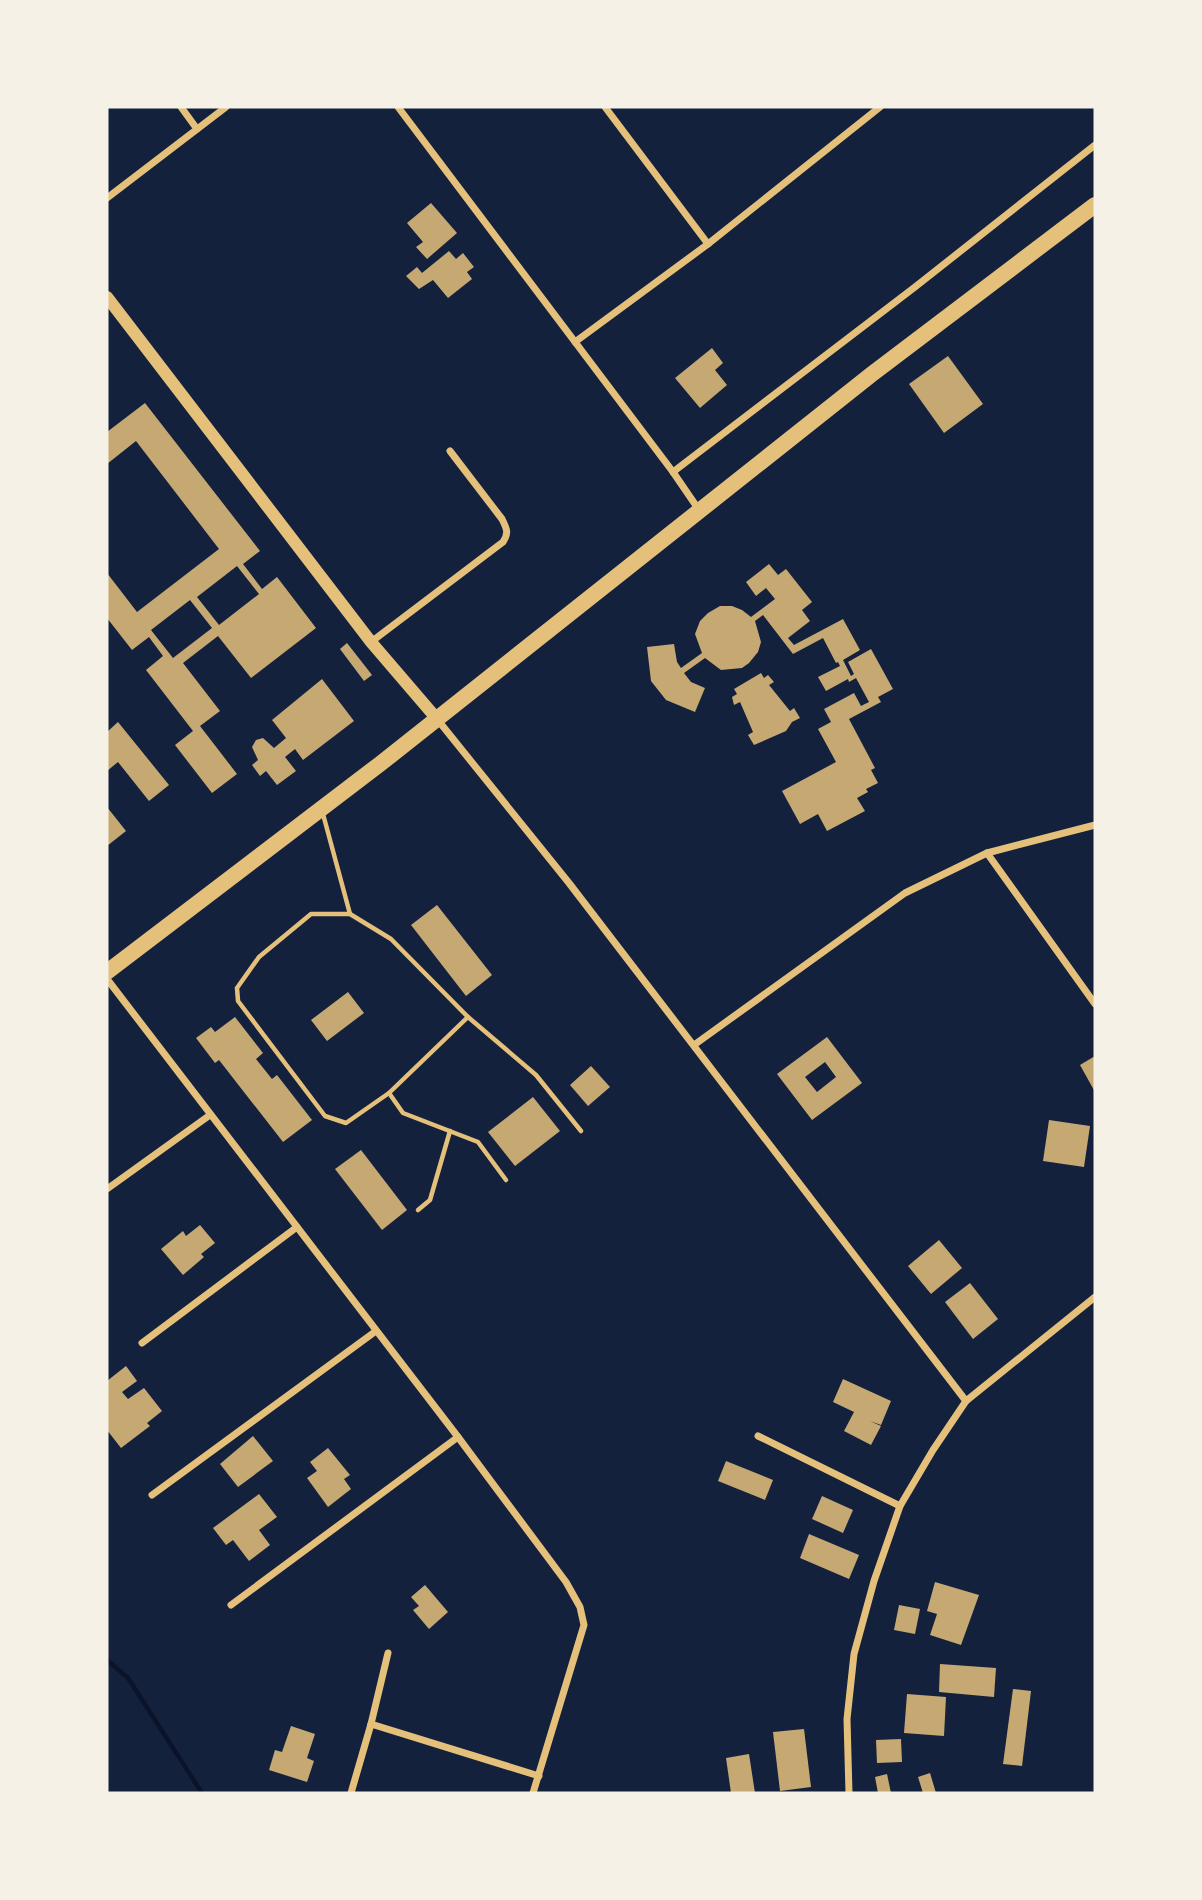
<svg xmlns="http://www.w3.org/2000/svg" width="1202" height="1900" font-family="Manrope,sans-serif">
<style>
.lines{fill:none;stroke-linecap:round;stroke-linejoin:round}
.stream{stroke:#0b132b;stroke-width:4.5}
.building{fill:#c6a872;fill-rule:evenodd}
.service{stroke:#e5c07b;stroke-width:4.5}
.minor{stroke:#e5c07b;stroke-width:7}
.tertiary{stroke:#e5c07b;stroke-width:12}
.trunk{stroke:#e5c07b;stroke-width:16}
</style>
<rect width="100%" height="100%" fill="#14213d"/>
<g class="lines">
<path class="stream" d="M107,1660L128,1678L202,1793"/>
</g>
<g class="building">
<path d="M431,203L457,233L427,259L416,247L423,242L407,223Z"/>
<path d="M449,251L456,259L463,253L474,267L467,272L472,279L448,298L433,280L419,289L406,276L417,267L422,273Z"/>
<path d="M712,348L723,363L715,370L727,385L700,408L675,378Z"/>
<path d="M948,356L983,404L944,433L909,384Z"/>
<path d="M145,403L260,551L243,564L262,589L277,577L316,628L251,678L218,636L183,663L220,711L200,726L237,774L212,793L175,745L193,731L146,670L163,656L149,637L132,650L107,618V573L137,612L219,549L136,441L107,464V432ZM237,566L259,594L219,625L197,597ZM190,600L212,628L173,658L151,630Z"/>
<path d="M769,564L778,575L786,569L812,602L802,610L810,621L788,638L794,645L843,619L860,650L843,660L851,676L854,674L848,662L871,649L893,689L878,697L881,702L849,719L875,768L871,770L878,783L866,789L868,792L857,798L865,811L827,831L818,814L800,824L782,791L836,762L818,729L831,722L824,709L854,693L861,706L869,702L856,678L849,682L848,679L826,691L818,677L840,666L838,662L836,663L823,638L793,654L763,615L755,621L761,642L758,652L749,663L742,668L721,670L705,658L684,673L691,682L705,688L695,712L666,700L651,681L647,647L674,644L677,662L681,668L702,653L695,634L700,621L708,613L720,606H732L742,610L751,617L775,599L766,588L756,596L746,582Z"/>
<path d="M347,643L372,675L364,681L340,649Z"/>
<path d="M761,673L764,678L768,675L774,682L769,685L790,711L794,708L800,718L792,722L786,731L754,745L748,735L753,732L740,702L734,705L732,697L737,694L734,689Z"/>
<path d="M322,679L354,721L303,760L295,749L285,757L296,771L277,785L266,771L260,776L252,765L258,760L252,747L256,740L263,738L274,748L286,738L272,720Z"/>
<path d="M118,722L169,785L149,801L118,762L107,771V732Z"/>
<path d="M107,807L126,831L107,846Z"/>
<path d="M437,905L492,975L466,996L411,925Z"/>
<path d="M348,992L364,1013L327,1041L311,1020Z"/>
<path d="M235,1017L263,1053L256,1059L272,1079L277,1075L312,1120L283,1142L219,1060L215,1063L196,1038L211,1027L215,1032Z"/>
<path d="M827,1037L862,1083L812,1120L777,1074ZM825,1062L836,1077L817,1092L805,1077Z"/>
<path d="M1095,1056V1092L1080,1065Z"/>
<path d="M591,1066L610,1087L588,1106L570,1085Z"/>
<path d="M533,1097L560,1131L515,1166L488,1132Z"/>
<path d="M1049,1120L1090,1126L1084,1167L1043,1161Z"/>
<path d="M361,1150L407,1210L382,1230L335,1169Z"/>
<path d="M200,1225L215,1243L201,1254L204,1257L183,1275L161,1249L183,1231L186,1236Z"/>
<path d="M939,1240L962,1268L931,1294L908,1266Z"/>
<path d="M970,1283L998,1319L973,1339L945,1302Z"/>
<path d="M126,1366L137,1381L122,1392L128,1399L144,1388L162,1411L147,1423L150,1426L121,1448L107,1430V1381Z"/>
<path d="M843,1379L891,1401L881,1425L870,1421L881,1426L871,1445L844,1431L854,1412L833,1402Z"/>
<path d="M253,1436L273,1461L238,1487L220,1464Z"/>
<path d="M328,1448L350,1475L344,1479L351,1489L328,1507L307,1478L317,1471L310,1462Z"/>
<path d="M726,1461L773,1480L765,1500L718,1481Z"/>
<path d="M259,1494L277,1517L259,1530L270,1545L249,1561L233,1540L226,1545L213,1528Z"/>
<path d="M822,1496L853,1510L843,1533L812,1519Z"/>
<path d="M809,1534L859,1555L849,1579L800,1558Z"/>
<path d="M935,1582L979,1595L961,1645L930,1635L937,1614L927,1611Z"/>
<path d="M425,1585L448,1612L429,1629L413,1610L419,1606L411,1597Z"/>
<path d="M899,1605L920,1609L915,1634L894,1630Z"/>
<path d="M940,1664L996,1668L994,1697L939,1692Z"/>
<path d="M1013,1689L1031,1691L1022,1766L1003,1764Z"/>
<path d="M907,1694L946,1697L944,1736L904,1733Z"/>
<path d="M291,1726L315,1734L307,1758L314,1761L307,1782L269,1770L275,1750L282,1752Z"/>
<path d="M804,1729L811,1787L780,1791L773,1732Z"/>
<path d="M901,1739L902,1762L877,1763L876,1740Z"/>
<path d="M749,1754L755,1793H731L726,1758Z"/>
<path d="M930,1773L936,1793H923L918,1777Z"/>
<path d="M887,1774L891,1793H878L875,1777Z"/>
</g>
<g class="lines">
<g class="service">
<path d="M323,814L350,914"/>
<path d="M311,914H350L391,939L468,1017L389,1093L346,1123L325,1116L238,1001L237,988L259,957Z"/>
<path d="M468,1017L536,1075L581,1131"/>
<path d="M389,1093L403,1113L478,1142L506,1180"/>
<path d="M418,1210L430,1200L450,1131"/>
</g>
<g class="minor">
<path d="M181,107L197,129"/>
<path d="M398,107L673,472L699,510"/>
<path d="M605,107L708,244"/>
<path d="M107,198L226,107"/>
<path d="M575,342L708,244L880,107"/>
<path d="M673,472L915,287L1095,145"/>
<path d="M371,642L503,542C509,533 507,529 502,519L450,451"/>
<path d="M437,719L569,883L966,1401"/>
<path d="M987,853L1095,1004"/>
<path d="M107,979L458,1437L566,1582L580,1607L584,1625L533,1793"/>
<path d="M694,1045L905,893L987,853L1095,825"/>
<path d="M107,1189L210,1115"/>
<path d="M142,1343L297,1227"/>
<path d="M758,1436L900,1506"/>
<path d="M152,1495L376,1331"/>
<path d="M231,1605L458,1437"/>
<path d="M371,1724L539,1776"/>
<path d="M351,1793L371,1724L388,1653"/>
<path d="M849,1793L847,1719L854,1654L874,1581L900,1506L933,1450L966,1401L1095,1297"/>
</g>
<path class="tertiary" d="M107,297L371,642L437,719"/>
<path class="trunk" d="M107,972L380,764L872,374L1095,205"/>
</g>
<rect width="1202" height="1900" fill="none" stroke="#f6f1e7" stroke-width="217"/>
</svg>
